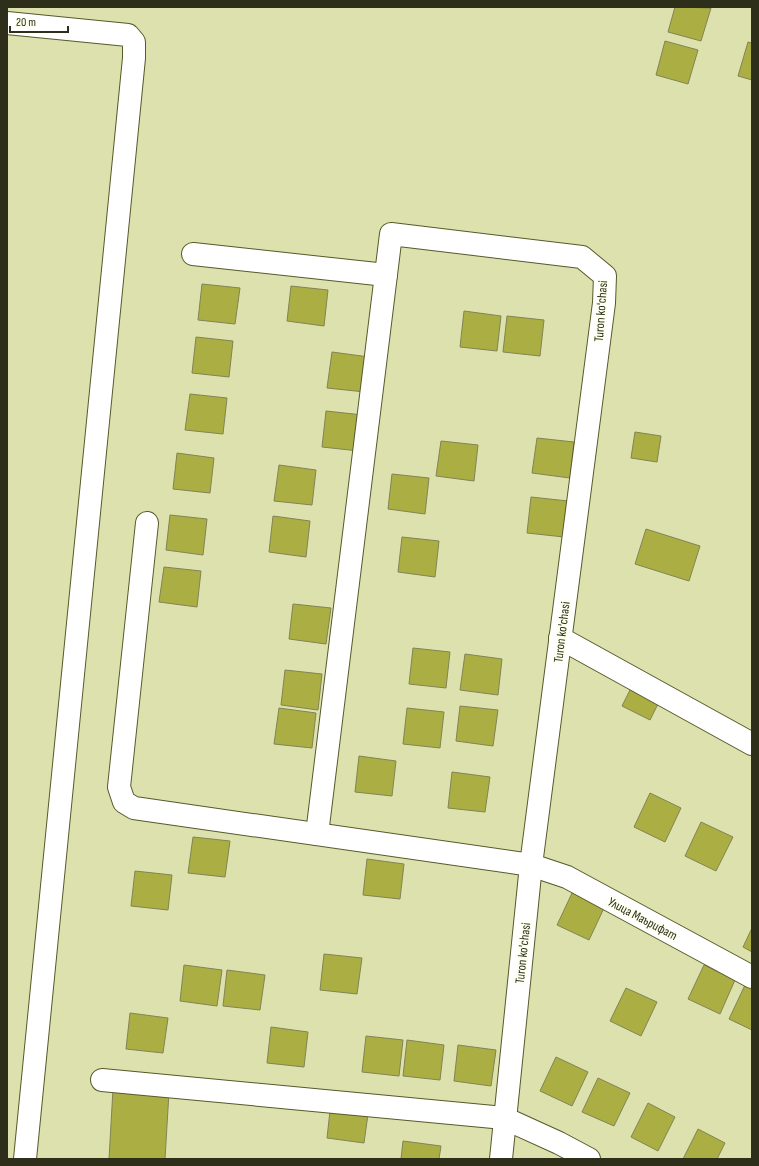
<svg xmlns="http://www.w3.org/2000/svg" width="759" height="1166" font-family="'Sofia Sans Condensed',sans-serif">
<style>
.building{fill:#abaf43;stroke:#818454}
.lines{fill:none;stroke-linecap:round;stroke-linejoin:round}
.minor-casing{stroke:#57592a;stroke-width:24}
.minor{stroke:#fff;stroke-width:22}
.labels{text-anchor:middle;stroke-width:4;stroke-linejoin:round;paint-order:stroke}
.street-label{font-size:13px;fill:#2e2f1b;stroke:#fdffef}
</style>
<rect width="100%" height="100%" fill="#dde1ad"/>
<g class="building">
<path d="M675,7L711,8L701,41L668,32Z"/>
<path d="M665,41L698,50L688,84L656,75Z"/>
<path d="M748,42L752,43V80L738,76Z"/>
<path d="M202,284L240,288L235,324L198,320Z"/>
<path d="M291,286L328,290L324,326L287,321Z"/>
<path d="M464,311L501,316L497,351L460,347Z"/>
<path d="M507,316L544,320L540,356L503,352Z"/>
<path d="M196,337L233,341L229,377L192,373Z"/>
<path d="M332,352L369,357L365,392L327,388Z"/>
<path d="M190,394L227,398L223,434L185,430Z"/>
<path d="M326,411L363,415L359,451L322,447Z"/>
<path d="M635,432L661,436L657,462L631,458Z"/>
<path d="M537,438L574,442L570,478L532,473Z"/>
<path d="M441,441L478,445L474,481L436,476Z"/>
<path d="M177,453L214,458L210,493L173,489Z"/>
<path d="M279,465L316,470L312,505L274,501Z"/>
<path d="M392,474L429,478L425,514L388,509Z"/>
<path d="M531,497L568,501L564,537L527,533Z"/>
<path d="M170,515L207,519L203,555L166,550Z"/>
<path d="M273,516L310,521L306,557L269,552Z"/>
<path d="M646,529L700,546L689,581L635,564Z"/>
<path d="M402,537L439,541L435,577L398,572Z"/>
<path d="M164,567L201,571L197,607L159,602Z"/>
<path d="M293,604L331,608L326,644L289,639Z"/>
<path d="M413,648L450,652L446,688L409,684Z"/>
<path d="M465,654L502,659L498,695L460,690Z"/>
<path d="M285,670L322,674L318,710L281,705Z"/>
<path d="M639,672L667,686L650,720L622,706Z"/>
<path d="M460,706L498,710L493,746L456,741Z"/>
<path d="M279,708L316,713L312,748L274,744Z"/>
<path d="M407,708L444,712L440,748L403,744Z"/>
<path d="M359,756L396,761L392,796L355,792Z"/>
<path d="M452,772L490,777L485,812L448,808Z"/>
<path d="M650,793L681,808L665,842L634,827Z"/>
<path d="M701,822L733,837L716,871L685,856Z"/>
<path d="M193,837L230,841L225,877L188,873Z"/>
<path d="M367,859L404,864L400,899L363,895Z"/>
<path d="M135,871L172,875L168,910L131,906Z"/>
<path d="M573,891L605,906L589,940L557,925Z"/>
<path d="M752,928V952L743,947Z"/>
<path d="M324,954L362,958L357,994L320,990Z"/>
<path d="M184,965L222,970L217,1006L180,1001Z"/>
<path d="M704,965L735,980L720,1014L688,999Z"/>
<path d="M227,970L265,975L260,1010L223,1006Z"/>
<path d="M745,985L752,988V1030L729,1019Z"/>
<path d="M626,988L657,1002L641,1036L610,1021Z"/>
<path d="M130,1013L168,1018L163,1053L126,1049Z"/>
<path d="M271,1027L308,1032L304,1067L267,1063Z"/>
<path d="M366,1036L403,1040L399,1076L362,1072Z"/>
<path d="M407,1040L444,1045L440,1080L403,1076Z"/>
<path d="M458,1045L496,1050L491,1086L454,1081Z"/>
<path d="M556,1057L588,1072L572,1106L540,1091Z"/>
<path d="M598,1078L630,1093L614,1126L582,1112Z"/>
<path d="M113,1089L169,1092L165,1159H109Z"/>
<path d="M331,1102L369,1107L364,1143L327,1138Z"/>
<path d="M648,1103L675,1117L658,1151L631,1137Z"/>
<path d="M698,1129L725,1143L717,1159H683Z"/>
<path d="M403,1141L441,1146L439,1159H401Z"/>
</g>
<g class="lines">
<g class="minor-casing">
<g id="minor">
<path d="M7,23L128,35L134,42V58L25,1159"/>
<path d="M193,254L386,275"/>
<path d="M147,523L119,787L124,802L134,808L531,865L567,877L752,977"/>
<path d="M560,638L752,744"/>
<path d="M317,834L391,234L582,257L605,276L604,303L531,865L501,1159"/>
<path d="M102,1080L504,1118L559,1143L589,1159"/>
</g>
</g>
<use href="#minor" class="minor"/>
</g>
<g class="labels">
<g class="street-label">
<text transform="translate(600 311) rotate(-86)" y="5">Turon ko'chasi</text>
<text transform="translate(561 632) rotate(-83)" y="5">Turon ko'chasi</text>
<text transform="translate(643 918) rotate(28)" y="5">Улица Маърифат</text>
<text transform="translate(522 953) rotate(-84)" y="5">Turon ko'chasi</text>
</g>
</g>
<rect width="759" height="1166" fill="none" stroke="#2e2f1b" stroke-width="16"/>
<path d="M10 26v6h58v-6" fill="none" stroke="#2e2f1b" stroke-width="2"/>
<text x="16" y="26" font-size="12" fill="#2e2f1b" stroke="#fdffef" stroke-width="3" paint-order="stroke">20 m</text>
</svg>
